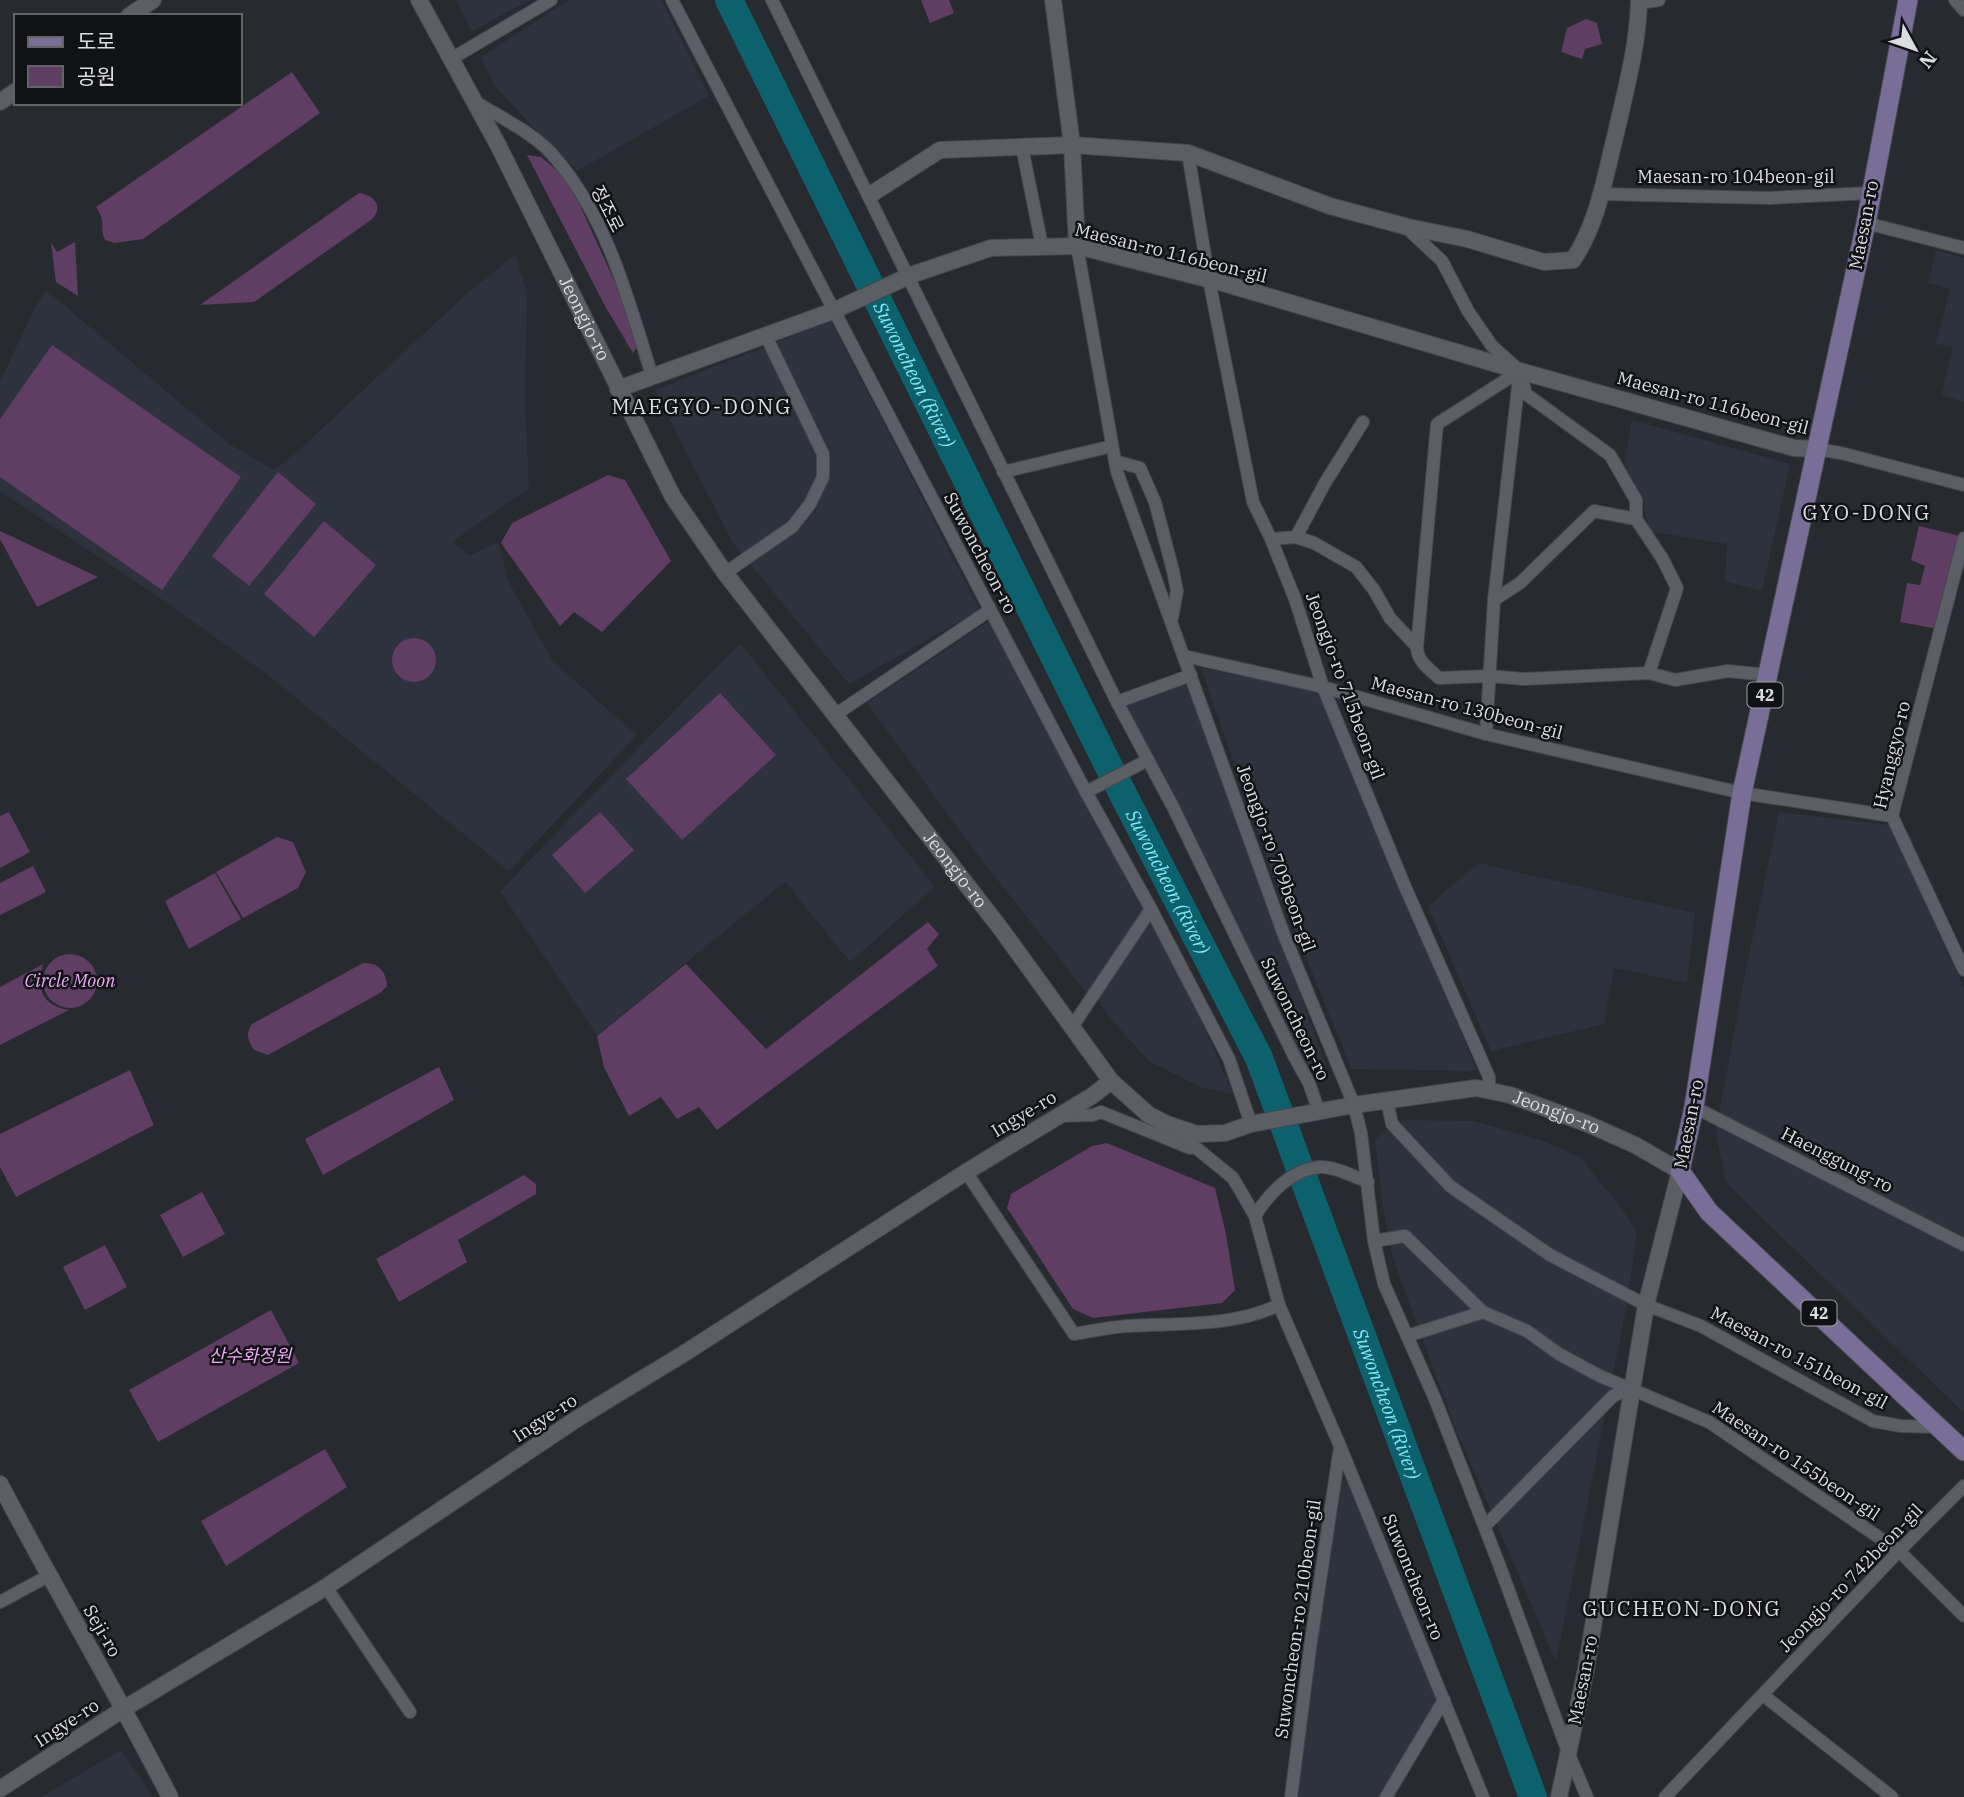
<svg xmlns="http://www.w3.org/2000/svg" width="1964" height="1797" font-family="'IBM Plex Serif','Noto Sans KR',serif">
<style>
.built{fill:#2d323d}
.green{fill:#603d63}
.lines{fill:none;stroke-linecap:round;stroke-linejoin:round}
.river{stroke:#0c616c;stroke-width:28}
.minor-casing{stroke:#45474c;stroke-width:14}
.tertiary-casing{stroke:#45474c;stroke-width:18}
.primary-casing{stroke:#45474c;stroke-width:21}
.minor{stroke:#5c5e65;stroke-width:12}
.tertiary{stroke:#5c5e65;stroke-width:16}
.primary{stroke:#786e97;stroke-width:19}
.labels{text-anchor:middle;stroke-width:5;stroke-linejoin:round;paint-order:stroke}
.shield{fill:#111215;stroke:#9fa0a4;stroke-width:2}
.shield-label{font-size:16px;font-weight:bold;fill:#dcdde1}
.street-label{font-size:18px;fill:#dcdde1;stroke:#111215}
.park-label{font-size:18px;font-style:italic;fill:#eca8f1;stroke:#111215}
.water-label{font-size:19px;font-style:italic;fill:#81e8f9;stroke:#111215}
.quarter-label{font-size:21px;letter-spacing:2px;fill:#dcdde1;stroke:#111215}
</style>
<rect width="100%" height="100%" fill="#272a2f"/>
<g class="built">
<path d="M456,0H530L471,32Z"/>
<path d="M569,0H662L709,96L577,171L541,136L494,85L481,57Z"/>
<path d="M1936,250L1964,258V402L1941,395L1953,347L1936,344L1950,289L1928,283Z"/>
<path d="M516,254L527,295L525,400L529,488L452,542L470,555L499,542L508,581L553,662L637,735L509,871L268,675L160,598L0,491V382L34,309L46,290L229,444L272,469L285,463L464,296Z"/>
<path d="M831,321L980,610L849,684L732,542L655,390Z"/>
<path d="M1632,420L1790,464L1762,591L1725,581L1727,544L1649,531L1642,497L1624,464Z"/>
<path d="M990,620L1146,909L1089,996L970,845L867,703Z"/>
<path d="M740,643L935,887L850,962L785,882L597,1035L500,891Z"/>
<path d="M1201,668L1321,692L1477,1071L1351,1069L1273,875Z"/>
<path d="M1188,684L1244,835L1327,1068L1315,1073L1297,1055L1123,705Z"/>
<path d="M1779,812L1889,825L1964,988V1413L1731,1188L1726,1180L1716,1135L1719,1114L1743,984Z"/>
<path d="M1479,863L1695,913L1687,983L1614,968L1604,1024L1491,1051L1428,906Z"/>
<path d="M1152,921L1185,984L1233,1094L1200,1087L1149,1061L1112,1020L1095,996Z"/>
<path d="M1403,1120L1474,1121L1543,1141L1580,1157L1626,1214L1637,1234L1626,1309L1556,1662L1453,1422L1392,1256L1382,1201L1375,1140L1386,1129Z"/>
<path d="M1350,1480L1438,1701L1382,1790L1381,1797H1296L1337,1481Z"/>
<path d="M121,1750L153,1797H41Z"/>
</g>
<g class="green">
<path d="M921,0H949L954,13L930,23Z"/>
<path d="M1586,19L1597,23L1602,44L1585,49L1582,59L1561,52L1567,28Z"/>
<path d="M292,72L320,113L143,239L114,243L105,240C99,226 107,224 96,207Z"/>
<path d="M527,155L541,157L559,172L578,201L623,300L638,346L633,353L605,306Z"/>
<path d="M359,193C374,195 385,207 371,220L254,302L200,305Z"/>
<path d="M75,242L78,296L56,282L51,243L57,252Z"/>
<path d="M52,345L241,477L162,590L0,477V419Z"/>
<path d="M278,472L316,504L249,586L212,556Z"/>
<path d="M608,475L625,480L671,561L602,632L574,612L560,626L501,543L512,523Z"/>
<path d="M324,521L376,565L314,637L264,594Z"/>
<path d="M1919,526L1960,536L1938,629L1900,622L1907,583L1920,585L1925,566L1911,560Z"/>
<path d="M0,531L98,577L37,607L0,539Z"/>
<circle cx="414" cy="660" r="22"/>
<path d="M720,693L776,755L682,840L626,779Z"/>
<path d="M9,812L30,852L0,868V816Z"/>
<path d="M600,812L634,850L585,893L552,855Z"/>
<path d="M277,837L293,842L306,872L298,888L243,918L216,872Z"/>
<path d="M33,866L46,892L0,915V883Z"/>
<path d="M215,873L241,919L189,949L165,901Z"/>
<path d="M928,922L939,934L927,949L938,966L717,1130L699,1107L677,1119L661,1097L629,1116L604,1067L597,1036L686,964L766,1049Z"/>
<circle cx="70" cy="981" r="27"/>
<path d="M363,963C378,962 386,971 387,986L380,993L268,1055L254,1050C248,1041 245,1034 252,1024Z"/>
<path d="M43,964C36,990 42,1005 69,1010L0,1045V987Z"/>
<path d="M439,1067L454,1100L323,1175L305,1139Z"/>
<path d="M130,1070L154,1125L16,1197L0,1167V1134Z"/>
<path d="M1107,1143L1215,1188L1226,1234L1235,1290L1222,1303L1093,1318L1073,1309L1007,1208L1011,1194L1092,1146Z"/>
<path d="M524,1175L536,1184V1194L458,1240L467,1262L399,1302L376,1259Z"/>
<path d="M202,1192L225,1234L183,1257L160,1215Z"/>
<path d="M105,1245L127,1287L85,1310L63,1267Z"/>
<path d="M271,1310L299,1363L158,1442L129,1390Z"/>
<path d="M325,1449L347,1487L226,1566L201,1521Z"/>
</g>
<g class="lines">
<path class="river" id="s1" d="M729,0L1108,765L1259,1058L1533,1797"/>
<g class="minor-casing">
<g id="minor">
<path d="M672,0L983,596L1086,792L1151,909L1229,1059L1251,1124"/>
<path d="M772,0L1117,702L1173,807L1294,1056L1309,1083L1319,1112"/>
<path d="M1955,0L1964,10"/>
<path d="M1639,3L1659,0"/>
<path d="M451,59L551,0"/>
<path d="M474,101C501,118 537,134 557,160C608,220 629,302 652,376"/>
<path d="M1022,147L1042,246"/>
<path d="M1188,153L1209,280L1253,502L1271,539L1295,599L1323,687L1403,882L1489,1077V1091"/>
<path d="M1601,194L1770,198L1870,193"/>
<path d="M1866,223L1964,248"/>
<path d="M1408,227L1412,233L1442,261L1468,311L1492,346L1520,371L1526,394L1610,455L1636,500V519"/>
<path d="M1077,246L1117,472L1284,935L1354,1105L1361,1133L1374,1241L1384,1284L1435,1399L1500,1567L1568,1752L1587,1797"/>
<path d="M1816,449L1841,453L1964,485"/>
<path d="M1115,461L1140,468L1155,502L1173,571L1177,591L1172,618"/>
<path d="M1003,472L1112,446"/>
<path d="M1296,537L1314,543L1356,567L1374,590L1390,618L1417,647C1417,661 1429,669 1439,678L1489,676L1524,679L1649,673L1675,680L1728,671L1769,675"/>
<path d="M1964,538L1892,816L1964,970"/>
<path d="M1271,539L1296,537L1325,483L1363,422"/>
<path d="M725,573L792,527L810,504L823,477V454L766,336"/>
<path d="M1494,600L1520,583L1594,511L1636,519L1662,558L1677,588L1649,673"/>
<path d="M1417,647L1437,424L1520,371"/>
<path d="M1184,656L1323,687L1486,734L1742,793L1892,816"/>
<path d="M1117,702L1191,675"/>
<path d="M835,715L990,610"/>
<path d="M1486,734L1494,600L1519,378"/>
<path d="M1086,792L1148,760"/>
<path d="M1072,1027L1151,909"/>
<path d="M1387,1101L1392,1124L1450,1186L1550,1255L1646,1305L1701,1326L1873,1421L1901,1426L1939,1427"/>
<path d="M1694,1107L1964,1245"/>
<path d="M1058,1116L1093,1115L1101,1112L1190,1148"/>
<path d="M1173,1129L1233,1178L1255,1216L1279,1305L1340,1446L1483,1797"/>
<path d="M966,1172L1074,1334C1092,1331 1110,1327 1128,1326C1178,1323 1233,1327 1279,1305"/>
<path d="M1255,1216C1269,1193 1292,1169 1320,1167C1334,1166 1355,1177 1368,1182"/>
<path d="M1374,1241L1405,1236L1483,1312L1527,1331L1559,1354L1600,1376L1709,1422L1899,1551L1964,1616"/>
<path d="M1407,1336L1483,1312"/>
<path d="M1485,1526L1613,1396L1632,1388"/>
<path d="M326,1587L410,1712"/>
<path d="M0,1602L48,1576"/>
<path d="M1763,1695L1892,1797"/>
<path d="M1291,1797L1310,1648L1340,1447"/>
<path d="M1386,1797L1444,1700"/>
<path d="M1665,1797L1899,1551L1964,1486"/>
</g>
</g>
<g class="tertiary-casing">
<g id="tertiary">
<path id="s2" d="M419,0L498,145L673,497L725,573L1001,929L1111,1081L1149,1115L1167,1124L1197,1134L1225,1133L1251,1124L1354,1105L1476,1088L1510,1095L1588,1124L1635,1145L1680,1171L1646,1305L1586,1669L1559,1797"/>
<path d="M1053,0L1072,145L1077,246"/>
<path d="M129,16L153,0"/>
<path d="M0,102L16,91"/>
<path d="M870,195L940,150L1072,145L1188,153L1330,206L1408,227L1467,239L1544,262L1573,260C1598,223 1605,176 1616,133C1626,88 1638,46 1639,0"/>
<path d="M618,389L833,311L911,275L991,248L1077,246L1223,283L1520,371L1794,448L1816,449"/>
<path d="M0,1484C55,1589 116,1691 170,1797"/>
<path d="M0,1789L125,1708L326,1587L575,1420L688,1351L966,1172L1092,1096L1111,1081"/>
</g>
</g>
<g class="primary-casing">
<path id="primary" d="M1908,0L1866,223L1742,793L1694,1107L1680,1171L1709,1212L1964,1451"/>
</g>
<use href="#minor" class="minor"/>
<use href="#tertiary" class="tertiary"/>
<use href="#primary" class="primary"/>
</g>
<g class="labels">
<g class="shield">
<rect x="1747.5" y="682.5" width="35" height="25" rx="5"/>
<rect x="1801.5" y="1300.5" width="35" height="25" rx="5"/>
</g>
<g class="shield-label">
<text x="1765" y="701">42</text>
<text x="1819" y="1319">42</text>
</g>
<g class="street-label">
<text x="1736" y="183">Maesan-ro 104beon-gil</text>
<text transform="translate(607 209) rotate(63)" y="6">정조로</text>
<text transform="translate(1864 225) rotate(-79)" y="6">Maesan-ro</text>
<text transform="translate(1171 253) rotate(14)" y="6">Maesan-ro 116beon-gil</text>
<text dy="6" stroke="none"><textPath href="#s2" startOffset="359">Jeongjo-ro</textPath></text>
<text transform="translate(1713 403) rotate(15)" y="6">Maesan-ro 116beon-gil</text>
<text transform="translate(980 553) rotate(62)" y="6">Suwoncheon-ro</text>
<text transform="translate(1345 686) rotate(70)" y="6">Jeongjo-ro 715beon-gil</text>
<text transform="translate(1467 708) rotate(15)" y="6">Maesan-ro 130beon-gil</text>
<text transform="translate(1892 755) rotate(-77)" y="6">Hyanggyo-ro</text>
<text transform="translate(1276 858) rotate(70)" y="6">Jeongjo-ro 709beon-gil</text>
<text dy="6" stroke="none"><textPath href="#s2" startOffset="1026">Jeongjo-ro</textPath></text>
<text transform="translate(1295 1019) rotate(64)" y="6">Suwoncheon-ro</text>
<text dy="6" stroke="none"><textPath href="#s2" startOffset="1759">Jeongjo-ro</textPath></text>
<text transform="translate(1024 1114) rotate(-31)" y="6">Ingye-ro</text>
<text transform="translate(1689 1124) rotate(-79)" y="6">Maesan-ro</text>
<text transform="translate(1837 1160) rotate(27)" y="6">Haenggung-ro</text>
<text transform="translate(1799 1358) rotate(28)" y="6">Maesan-ro 151beon-gil</text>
<text transform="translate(545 1418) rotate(-33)" y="6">Ingye-ro</text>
<text transform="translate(1796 1461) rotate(34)" y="6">Maesan-ro 155beon-gil</text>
<text transform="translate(1413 1577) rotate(68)" y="6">Suwoncheon-ro</text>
<text transform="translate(1851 1578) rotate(-46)" y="6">Jeongjo-ro 742beon-gil</text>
<text transform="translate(1298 1619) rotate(-82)" y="6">Suwoncheon-ro 210beon-gil</text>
<text transform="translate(102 1631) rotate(60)" y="6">Seji-ro</text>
<text transform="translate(1583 1680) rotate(-79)" y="6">Maesan-ro</text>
<text transform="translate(67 1723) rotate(-33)" y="6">Ingye-ro</text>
</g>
<g class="park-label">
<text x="70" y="987">Circle Moon</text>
<text x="250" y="1362">산수화정원</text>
</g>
<g class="water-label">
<text dy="7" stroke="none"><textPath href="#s1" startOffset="418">Suwoncheon (River)</textPath></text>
<text dy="7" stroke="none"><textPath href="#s1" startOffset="985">Suwoncheon (River)</textPath></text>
<text dy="7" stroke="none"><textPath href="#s1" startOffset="1552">Suwoncheon (River)</textPath></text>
</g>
<g class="quarter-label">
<text x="702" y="414">MAEGYO-DONG</text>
<text x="1867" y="520">GYO-DONG</text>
<text x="1682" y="1616">GUCHEON-DONG</text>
</g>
</g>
<rect x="14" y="14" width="228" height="91" fill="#111215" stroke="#626367" stroke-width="2"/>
<rect x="28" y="37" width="35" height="10" fill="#786e97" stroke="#626367" stroke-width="2"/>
<text x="77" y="49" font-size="21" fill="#dcdde1">도로</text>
<rect x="28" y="66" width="35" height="21" fill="#603d63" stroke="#626367" stroke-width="2"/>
<text x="77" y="84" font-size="21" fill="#dcdde1">공원</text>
<g transform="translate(1915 49) rotate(130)" stroke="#111215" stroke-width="5" paint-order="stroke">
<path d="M0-5L12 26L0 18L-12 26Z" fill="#dcdde1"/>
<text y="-10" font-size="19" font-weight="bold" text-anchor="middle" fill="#dcdde1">N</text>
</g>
</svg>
